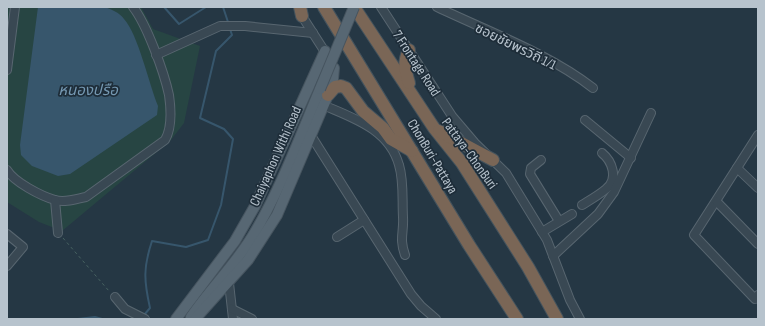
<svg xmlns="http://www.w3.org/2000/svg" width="765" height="326" font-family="'Sofia Sans Condensed','Noto Sans Thai',sans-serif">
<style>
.green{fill:#274543}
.water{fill:#37566c}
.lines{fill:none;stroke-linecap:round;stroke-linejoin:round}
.stream{stroke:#37566c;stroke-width:2}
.minor-casing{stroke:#586670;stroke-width:10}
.major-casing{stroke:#46545f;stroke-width:12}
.highway-casing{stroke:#44535d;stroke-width:14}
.path{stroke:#476261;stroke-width:1;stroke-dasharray:3 3;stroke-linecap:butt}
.minor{stroke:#394853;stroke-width:8}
.major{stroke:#576773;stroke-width:10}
.highway{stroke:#7a6656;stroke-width:12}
.major-bridge-casing{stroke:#46545f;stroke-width:12;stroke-linecap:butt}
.major-bridge{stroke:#576773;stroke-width:10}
.labels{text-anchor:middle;stroke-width:3.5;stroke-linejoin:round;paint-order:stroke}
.street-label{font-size:14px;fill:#b7c3cd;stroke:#1e2d39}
.water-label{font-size:15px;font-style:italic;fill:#7598b2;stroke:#1e2d39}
</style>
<rect width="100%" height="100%" fill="#253744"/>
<path class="green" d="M7,7H141L153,29L200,46L184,123L171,140L62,231L39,222L7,202Z"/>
<path class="water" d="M38,7H103C110,8 120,13 124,19C138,34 149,84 158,106L157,115L70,174L58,176L32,166L21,155L20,145Z"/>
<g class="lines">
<g class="stream">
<path d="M164,7L179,24L206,7"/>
<path d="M223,7L229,25"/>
<path d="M144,315L150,308C144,281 143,268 152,241L186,247L208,240L221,205L233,139L224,129L200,118L216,51L232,35L230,29"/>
<path d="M78,319L95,317L102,319"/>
</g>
<g class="minor-casing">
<g id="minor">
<path d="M381,7L452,116L475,143L506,173L547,240L570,300L580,319"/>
<path d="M437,7C487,31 550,54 593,88"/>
<path d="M300,13L327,55"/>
<path d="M156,55L220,26H245L313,33"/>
<path d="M7,70L15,7"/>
<path d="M323,105C353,118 389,129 399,165C404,181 402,200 403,217C404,233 399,238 405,255"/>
<path d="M585,120L631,158"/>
<path d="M310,134L411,294L421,306L436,319"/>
<path d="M758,135L694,235L755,299L758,295"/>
<path d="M541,160L531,168L530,174L559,221"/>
<path d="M737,168L758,188"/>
<path d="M7,170C14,182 41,196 55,200C65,203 76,199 86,197L165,140C172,128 171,109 169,95C164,72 147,25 133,7"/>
<path d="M55,200L58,233"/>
<path d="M717,202L758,244"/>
<path d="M582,205C590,200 599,195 606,189C619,179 612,161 602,153"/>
<path d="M542,232L572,214"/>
<path d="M7,234L23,247L7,266"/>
<path d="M337,237L364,220"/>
<path d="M553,256L598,214L614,192L651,113"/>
<path d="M229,283L233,319"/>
<path d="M115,297L125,309L145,319"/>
<path d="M232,309L252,319"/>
</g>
</g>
<g class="major-casing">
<g id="major">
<path d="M191,317C210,289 234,266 252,237C280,191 299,139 320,89"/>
<path d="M176,319L235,241L255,206L325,51"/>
<path d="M195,319L248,260L277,215L328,95L333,79L334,68"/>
</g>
</g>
<g class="highway-casing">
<g id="highway">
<path d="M300,7L302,16"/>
<path d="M324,7L469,245L517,319"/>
<path d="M354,7L434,128L462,163L528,267L557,319"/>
<path d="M409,50C403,63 405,70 409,83"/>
<path d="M328,95L335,87L341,86L346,88L363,111L383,128L391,139L412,151"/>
<path d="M439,131L493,160"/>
</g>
</g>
<path class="path" d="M63,238L109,291"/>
<use href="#minor" class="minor"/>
<use href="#major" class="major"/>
<use href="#highway" class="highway"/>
<g class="major-bridge-casing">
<path id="major-bridge" d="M320,89L354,7"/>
</g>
<use href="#major-bridge" class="major-bridge"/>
</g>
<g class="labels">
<g class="street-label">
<text transform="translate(516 46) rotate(26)" y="5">ซอยชัยพรวิถี 1/1</text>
<text transform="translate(417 63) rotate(57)" y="5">7 Frontage Road</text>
<text transform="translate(470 153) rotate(54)" y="5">Pattaya-ChonBuri</text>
<text transform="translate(275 156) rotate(-66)" y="5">Chaiyaphon Withi Road</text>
<text transform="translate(433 156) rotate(59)" y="5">ChonBuri-Pattaya</text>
</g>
<g class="water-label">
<text x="88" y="95">หนองปรือ</text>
</g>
</g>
<rect width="765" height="326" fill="none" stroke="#b7c3cd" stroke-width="16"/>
</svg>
